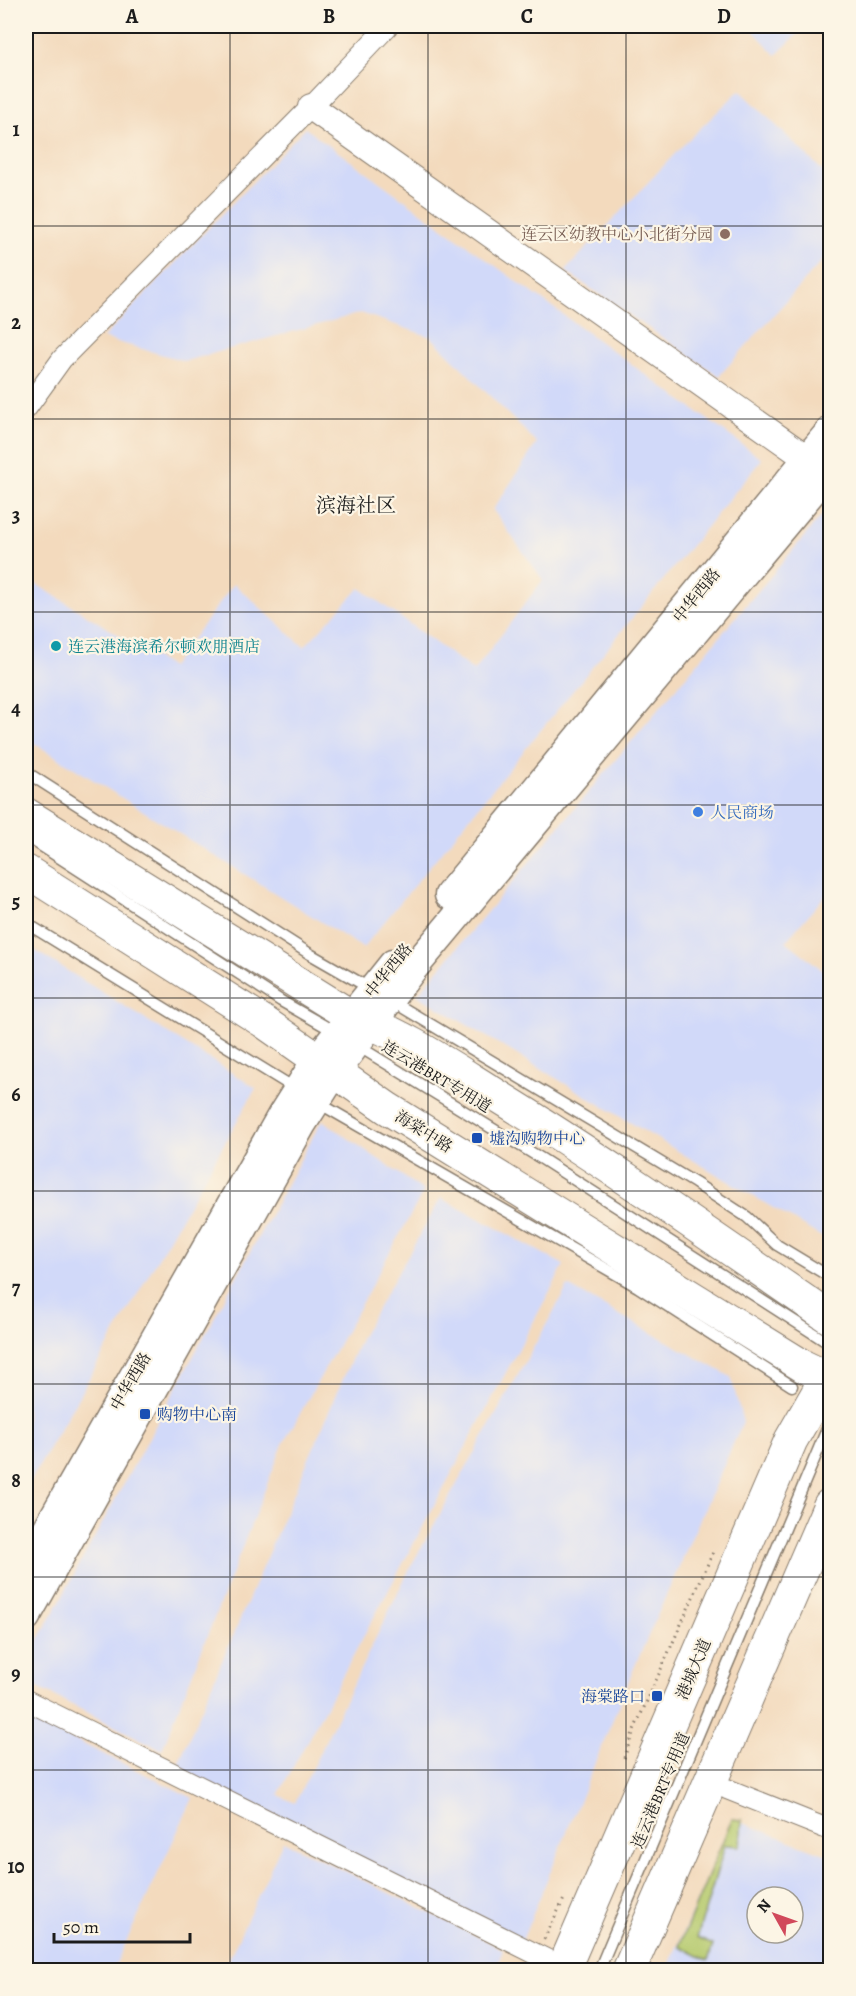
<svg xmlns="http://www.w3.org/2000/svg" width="856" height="1996" font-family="Alegreya,'Noto Serif SC',serif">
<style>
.built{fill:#d1d9f9;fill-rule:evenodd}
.green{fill:#b6ca6e;stroke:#697345;stroke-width:1.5}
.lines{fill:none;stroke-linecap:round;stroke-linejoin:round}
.service-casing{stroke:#887b6c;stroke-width:13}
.minor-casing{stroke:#887b6c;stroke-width:22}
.tertiary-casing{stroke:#887b6c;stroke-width:28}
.secondary-casing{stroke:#887b6c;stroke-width:31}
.primary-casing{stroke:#887b6c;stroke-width:34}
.trunk-casing{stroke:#887b6c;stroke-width:35}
.path{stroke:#887b6c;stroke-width:3;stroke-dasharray:1.5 4.5;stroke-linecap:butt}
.service{stroke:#fff;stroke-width:10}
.minor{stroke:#fff;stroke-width:20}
.tertiary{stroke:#fff;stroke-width:26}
.secondary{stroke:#fff;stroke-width:28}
.primary{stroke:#fff;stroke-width:32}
.trunk{stroke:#fff;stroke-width:33}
.grid{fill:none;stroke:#1c1c1c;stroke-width:1.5;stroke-opacity:0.55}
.education-dot{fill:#8d6e63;stroke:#fcf5e5;stroke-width:2}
.culture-dot{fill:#0f9aa8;stroke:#fcf5e5;stroke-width:2}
.shop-dot{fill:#3f7fe0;stroke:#fcf5e5;stroke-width:2}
.transit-dot{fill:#1a4fb4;stroke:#fcf5e5;stroke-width:2}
.labels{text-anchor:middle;stroke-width:4.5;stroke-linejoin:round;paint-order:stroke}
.education-label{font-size:16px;fill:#785e54;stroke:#fcf5e5;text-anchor:end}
.street-label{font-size:16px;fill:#1c1c1c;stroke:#fcf5e5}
.culture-label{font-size:16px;fill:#0d838f;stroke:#fcf5e5;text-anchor:start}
.shop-label{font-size:16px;fill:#366cbe;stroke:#fcf5e5;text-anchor:start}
.transit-label{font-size:16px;fill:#164399;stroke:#fcf5e5;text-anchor:start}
.quarter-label{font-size:20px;fill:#1c1c1c;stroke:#fcf5e5}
.neatline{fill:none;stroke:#1c1c1c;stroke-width:2}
.grid-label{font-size:20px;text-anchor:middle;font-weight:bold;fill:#1c1c1c}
</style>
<rect width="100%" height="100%" fill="#fcf5e5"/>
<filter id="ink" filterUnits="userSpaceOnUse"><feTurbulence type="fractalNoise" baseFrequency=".0167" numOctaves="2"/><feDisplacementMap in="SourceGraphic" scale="12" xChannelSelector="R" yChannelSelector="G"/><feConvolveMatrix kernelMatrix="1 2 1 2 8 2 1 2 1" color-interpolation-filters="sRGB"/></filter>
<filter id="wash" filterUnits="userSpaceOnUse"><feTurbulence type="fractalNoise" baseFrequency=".008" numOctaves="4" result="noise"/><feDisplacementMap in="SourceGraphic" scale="24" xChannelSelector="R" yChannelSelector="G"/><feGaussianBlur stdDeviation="1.35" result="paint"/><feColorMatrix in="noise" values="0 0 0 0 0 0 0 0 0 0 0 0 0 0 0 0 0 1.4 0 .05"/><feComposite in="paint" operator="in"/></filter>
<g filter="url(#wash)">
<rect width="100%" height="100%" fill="#f3dabd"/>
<g class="built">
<path d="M749,26H806L776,55Z"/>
<path d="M740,90L830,178V252L719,376L565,271L685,143Z"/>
<path d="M305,128L762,459L363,948L26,738V578L171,667L234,584L304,647L360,588L474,671L543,580L493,510L537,443L431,337L361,313L185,361L103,338Z"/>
<path d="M830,506V890L786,941L830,976V1242L417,995Z"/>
<path d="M26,945L256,1088L26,1488Z"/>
<path d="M322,1120L424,1191L283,1444L162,1750L26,1682V1663Z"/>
<path d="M441,1198L564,1265L278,1795L295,1803L411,1566L568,1286L731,1377L743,1422L634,1668L519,1948L174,1773L361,1337Z"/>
<path d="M26,1716L193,1798L113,1970H26Z"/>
<path d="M732,1819L830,1856V1970H667ZM757,1897H793V1933H757Z"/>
<path d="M283,1841L503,1949L496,1970H224Z"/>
</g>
<path class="green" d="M732,1819L742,1820L740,1846L725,1845L697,1938L713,1945L708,1961L679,1946Z"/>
</g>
<g filter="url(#ink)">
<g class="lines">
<g class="service-casing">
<g id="service">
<path d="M26,772L310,954L371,989"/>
<path d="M26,836L281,1001L337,1033"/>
<path d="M26,923L296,1089"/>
<path d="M390,1000L695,1183L747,1217L777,1245L830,1277"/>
<path d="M358,1046L542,1159L830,1344"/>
<path d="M317,1102L638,1287L792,1386"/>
<path d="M599,1970L830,1422"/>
</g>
</g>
<g class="minor-casing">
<g id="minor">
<path d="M26,409L62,359L311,107L388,26"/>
<path d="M26,1700L564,1968"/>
<path d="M727,1789L830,1830"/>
</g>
</g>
<g class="tertiary-casing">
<path id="tertiary" d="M311,107L808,459L825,466"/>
</g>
<g class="secondary-casing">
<g id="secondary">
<path d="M449,895L830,431"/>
<path d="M26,1566L283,1113L317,1059L393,964"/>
<path d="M26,1617L302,1124L335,1072L412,970L830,470"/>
</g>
</g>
<g class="primary-casing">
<g id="primary">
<path d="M26,814L351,1016C404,1034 451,1067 498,1096C612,1166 720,1243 830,1318"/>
<path d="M26,871L264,1022L387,1108L803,1366L830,1379"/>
</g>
</g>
<g class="trunk-casing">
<g id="trunk">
<path d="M563,1970L791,1440L830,1372"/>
<path d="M629,1970L830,1505"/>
</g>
</g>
<g class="path">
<path d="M624,1758L634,1730L714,1550"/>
<path d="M544,1939L564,1899"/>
</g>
<use href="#service" class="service"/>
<use href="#minor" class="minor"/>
<use href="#tertiary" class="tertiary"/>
<use href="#secondary" class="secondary"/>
<use href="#primary" class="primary"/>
<use href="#trunk" class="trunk"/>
</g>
</g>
<path class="grid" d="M230,26V1970M428,26V1970M626,26V1970M26,226H830M26,419H830M26,612H830M26,805H830M26,998H830M26,1191H830M26,1384H830M26,1577H830M26,1770H830"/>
<circle class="education-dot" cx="725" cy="234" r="6"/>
<circle class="culture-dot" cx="56" cy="646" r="6"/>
<circle class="shop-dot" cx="698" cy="812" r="6"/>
<g class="transit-dot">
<rect x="471" y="1132" width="12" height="12" rx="3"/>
<rect x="139" y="1408" width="12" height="12" rx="3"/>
<rect x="651" y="1690" width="12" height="12" rx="3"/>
</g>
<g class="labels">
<g class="education-label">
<text x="713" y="240">连云区幼教中心小北街分园</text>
</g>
<g class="street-label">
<text transform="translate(696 595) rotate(-51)" y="6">中华西路</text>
<text transform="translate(388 970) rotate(-51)" y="6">中华西路</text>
<text transform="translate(437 1076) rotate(31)" y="6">连云港BRT专用道</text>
<text transform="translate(424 1131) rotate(32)" y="6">海棠中路</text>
<text transform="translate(130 1381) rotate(-60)" y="6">中华西路</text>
<text transform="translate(693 1669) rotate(-67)" y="6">港城大道</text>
<text transform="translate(660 1790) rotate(-67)" y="6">连云港BRT专用道</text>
</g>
<g class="culture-label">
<text x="68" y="652">连云港海滨希尔顿欢朋酒店</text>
</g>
<g class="shop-label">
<text x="710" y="818">人民商场</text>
</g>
<g class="transit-label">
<text x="489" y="1144">墟沟购物中心</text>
<text x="157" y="1420">购物中心南</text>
<text x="645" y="1702" text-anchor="end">海棠路口</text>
</g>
<g class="quarter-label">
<text x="356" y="512">滨海社区</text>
</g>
</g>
<rect width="856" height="1996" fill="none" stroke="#fcf5e5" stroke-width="66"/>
<g transform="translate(775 1915) rotate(310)"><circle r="28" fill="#fcf5e5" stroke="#a29e95" stroke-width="1.5"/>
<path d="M0-4.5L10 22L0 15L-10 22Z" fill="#d1495b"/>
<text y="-9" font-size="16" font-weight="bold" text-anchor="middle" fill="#1c1c1c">N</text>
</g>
<path d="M54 1933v9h136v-9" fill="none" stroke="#1c1c1c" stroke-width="3"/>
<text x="63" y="1933" font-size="18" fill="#1c1c1c" stroke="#fcf5e5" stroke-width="4.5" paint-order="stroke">50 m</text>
<rect x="33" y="33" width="790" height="1930" class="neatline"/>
<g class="grid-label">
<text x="132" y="23">A</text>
<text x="329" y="23">B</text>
<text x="527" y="23">C</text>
<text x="724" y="23">D</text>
<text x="16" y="136">1</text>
<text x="16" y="329">2</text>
<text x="16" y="522">3</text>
<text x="16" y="715">4</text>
<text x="16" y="908">5</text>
<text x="16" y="1101">6</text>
<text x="16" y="1294">7</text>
<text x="16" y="1487">8</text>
<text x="16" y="1680">9</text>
<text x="16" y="1873">10</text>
</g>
</svg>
